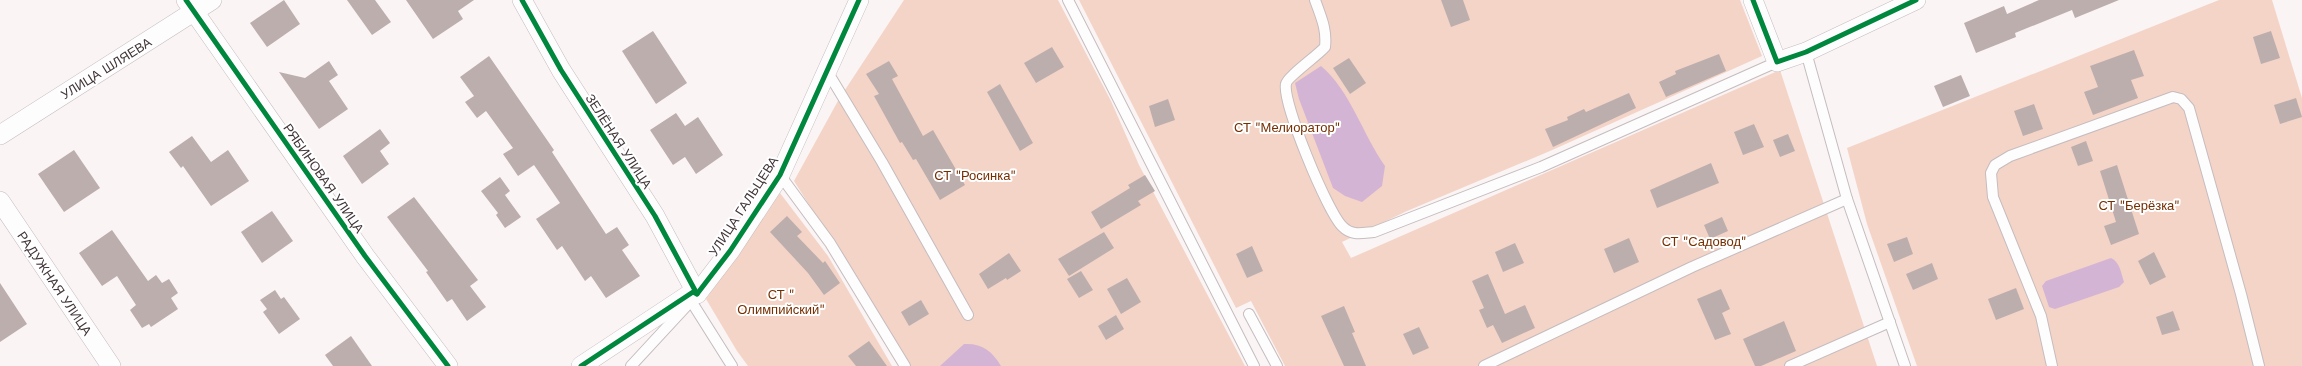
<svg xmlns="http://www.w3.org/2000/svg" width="2302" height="366" font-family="'Work Sans',sans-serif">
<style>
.green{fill:#f4d4c7}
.water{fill:#d4b4d4}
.building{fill:#bdaeae}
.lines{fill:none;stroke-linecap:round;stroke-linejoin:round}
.service-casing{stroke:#c5bcbe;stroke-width:12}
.minor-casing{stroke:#c5bcbe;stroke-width:20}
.service{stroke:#fefdfe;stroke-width:10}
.minor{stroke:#fefdfe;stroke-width:19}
.cycleway-casing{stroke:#fff;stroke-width:8}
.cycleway{stroke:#00873e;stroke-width:5}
.labels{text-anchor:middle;stroke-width:4;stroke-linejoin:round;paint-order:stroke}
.street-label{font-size:13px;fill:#413537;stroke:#fff}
.park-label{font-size:13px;fill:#752e00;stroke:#fff}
</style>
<rect width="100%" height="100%" fill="#faf4f5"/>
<g class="green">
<path d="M904,0H1058L1111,101L1139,165L1245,366H911L794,181L839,99Z"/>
<path d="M1079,0H1740L1762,56L1550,151L1407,211L1342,242L1351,258L1780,70L1877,366H1285L1251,301L1236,308Z"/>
<path d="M2219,0H2272L2302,98V366H1917L1867,224L1847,148Z"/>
<path d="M780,193L828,256L892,366H748L737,351L706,299Z"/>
</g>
<g class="water">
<path d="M1321,66C1350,90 1363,135 1385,166L1382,186L1362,202L1345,196L1333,188L1299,99L1295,83Z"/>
<path d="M2111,258C2120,262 2121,273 2124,282L2119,287L2055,309L2049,307L2042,286L2046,281Z"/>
<path d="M964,344C982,343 992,351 1001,366H940Z"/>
</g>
<g class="building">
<path d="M284,0L300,24L267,47L250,23Z"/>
<path d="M347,0H375L391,22L372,35Z"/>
<path d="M406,0H474L458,11L463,19L433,39Z"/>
<path d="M1441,0H1463L1470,20L1451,27Z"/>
<path d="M2039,0H2119L2075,18L2072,10L2015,33L2016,37L1976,53L1964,23L2004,6L2007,14Z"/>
<path d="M653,31L687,83L656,104L622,51Z"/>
<path d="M2271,31L2280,58L2261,64L2253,37Z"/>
<path d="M1052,47L1064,67L1036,83L1024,63Z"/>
<path d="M2134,50L2144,76L2131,80L2138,98L2093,115L2084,92L2098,87L2090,66Z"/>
<path d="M1719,54L1726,71L1666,97L1659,82L1676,74L1675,71Z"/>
<path d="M489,56L554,150L552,152L606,234L617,227L629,245L622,250L640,276L606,298L591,276L585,281L562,246L557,250L536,219L560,203L534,165L518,176L503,154L513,148L486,111L477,118L465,102L474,96L460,77Z"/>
<path d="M1349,58L1366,83L1350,94L1333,68Z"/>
<path d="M329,61L338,75L329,81L348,109L319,129L279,72L305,78Z"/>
<path d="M889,61L898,76L892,79L923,136L933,130L965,185L940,200L916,159L913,160L902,142L900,143L874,96L879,94L866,74Z"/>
<path d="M1961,75L1970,96L1943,107L1934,86Z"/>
<path d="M1000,84L1033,143L1020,151L987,92Z"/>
<path d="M1629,93L1636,108L1553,147L1545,129L1568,120L1567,117L1584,109L1586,112Z"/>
<path d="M2296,98L2302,117L2280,124L2274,105Z"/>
<path d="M1168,99L1175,120L1155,127L1149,106Z"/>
<path d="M2034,104L2043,129L2023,136L2014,111Z"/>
<path d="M676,113L685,126L698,117L723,155L696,174L685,157L673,165L650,130Z"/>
<path d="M1754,124L1764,147L1743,155L1734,132Z"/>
<path d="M380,129L390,143L380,151L389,164L362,184L343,156Z"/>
<path d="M1788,134L1795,151L1780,157L1773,140Z"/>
<path d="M192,136L211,162L228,150L249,181L211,206L183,166L181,168L169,152Z"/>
<path d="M2086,141L2093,161L2078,166L2071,147Z"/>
<path d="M74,150L100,188L64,212L38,174Z"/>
<path d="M1711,163L1719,183L1657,208L1650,190Z"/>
<path d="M2117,165L2139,234L2111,245L2104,226L2116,222L2100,171Z"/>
<path d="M1145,175L1155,191L1138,201L1141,205L1101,229L1091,212L1130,188L1128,185Z"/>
<path d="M500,177L510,191L505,195L521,217L505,228L496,215L498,213L481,191Z"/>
<path d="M414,197L478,280L470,286L486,307L467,321L452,299L447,302L426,272L428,271L387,217Z"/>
<path d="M272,211L293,241L262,263L241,232Z"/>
<path d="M787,216L802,232L797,236L823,263L825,261L840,283L824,295L808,273L770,232Z"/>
<path d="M1722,217L1728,231L1710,239L1704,225Z"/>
<path d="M112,230L148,281L156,275L162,283L169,279L178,293L171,298L178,309L151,327L149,324L142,328L130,310L136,305L117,276L102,286L79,253Z"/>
<path d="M1104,232L1114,248L1069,276L1058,259Z"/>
<path d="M1907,237L1913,254L1894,262L1887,244Z"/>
<path d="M1629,238L1639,262L1614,273L1604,249Z"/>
<path d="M1515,243L1524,263L1503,272L1495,252Z"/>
<path d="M1252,246L1263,271L1247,278L1236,254Z"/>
<path d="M2154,252L2166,277L2150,285L2138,261Z"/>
<path d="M1009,253L1021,271L1007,280L1006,278L988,289L979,274Z"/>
<path d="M1932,263L1938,279L1913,290L1906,274Z"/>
<path d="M1081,271L1093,290L1079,298L1067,279Z"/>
<path d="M1488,274L1505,314L1525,305L1535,328L1502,343L1493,325L1487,328L1479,310L1484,308L1472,281Z"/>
<path d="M1127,278L1141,302L1121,314L1107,289Z"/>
<path d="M0,283L27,324L0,342Z"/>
<path d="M2016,288L2024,309L1996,320L1988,299Z"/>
<path d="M1721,289L1730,309L1722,313L1731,334L1715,340L1697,299Z"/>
<path d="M275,290L281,299L284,297L300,319L279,334L263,312L267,309L260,300Z"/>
<path d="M921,300L929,314L909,326L901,312Z"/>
<path d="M1344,306L1355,332L1352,333L1366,366H1344L1321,316Z"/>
<path d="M2173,311L2180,330L2162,335L2156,317Z"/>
<path d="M1116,315L1124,329L1106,340L1098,326Z"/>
<path d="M1784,321L1796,351L1761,366H1755L1743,339Z"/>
<path d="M1419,327L1429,348L1413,355L1403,334Z"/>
<path d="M351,336L372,366H333L325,355Z"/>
<path d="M869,341L887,366H856L848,356Z"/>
</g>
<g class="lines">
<g class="service-casing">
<g id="service">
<path d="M1068,0L1254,366"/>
<path d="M1315,0C1321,17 1327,29 1325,47C1317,56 1287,77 1286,84C1282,102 1328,214 1343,227C1352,236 1362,233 1374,232L1541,167L1777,62"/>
<path d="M1806,52L1847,199L1905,366"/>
<path d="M827,71L882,162L968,315"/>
<path d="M780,175L830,243L905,366"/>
<path d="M691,301L732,366"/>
<path d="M1249,314L1277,366"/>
<path d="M631,366L692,300"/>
<path d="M1484,366L1692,267L1847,199"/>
<path d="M1790,366L1890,322"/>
<path d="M2052,366L2041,316L1993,197L1991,173L1995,165L2010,156L2173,97L2181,99L2189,108L2241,294L2259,366"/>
</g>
</g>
<g class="minor-casing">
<g id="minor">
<path d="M186,0L365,256L448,366"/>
<path d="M522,0L561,70L655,216L697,294"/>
<path d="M1753,0L1777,62L1806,52L1916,0"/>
<path d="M0,135L212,0"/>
<path d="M0,201L111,366"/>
<path d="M581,366L693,292L697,294L730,251L780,175L859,0"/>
</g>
</g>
<use href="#service" class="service"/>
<use href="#minor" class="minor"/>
<g class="cycleway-casing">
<g id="cycleway">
<path d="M186,0L365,256L448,366"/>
<path d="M522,0L561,70L655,216L697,294"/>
<path d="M1753,0L1777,62L1806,52L1916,0"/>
<path d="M581,366L693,292L697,294L730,251L780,175L859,0"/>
</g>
</g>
<use href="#cycleway" class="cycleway"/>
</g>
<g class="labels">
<g class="street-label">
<text transform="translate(106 68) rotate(-32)" y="5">УЛИЦА ШЛЯЕВА</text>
<text transform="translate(619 141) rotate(57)" y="5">ЗЕЛЁНАЯ УЛИЦА</text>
<text transform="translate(324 178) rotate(55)" y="5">РЯБИНОВАЯ УЛИЦА</text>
<text transform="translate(743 206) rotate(-57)" y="5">УЛИЦА ГАЛЬЦЕВА</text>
<text transform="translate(55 283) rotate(56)" y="5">РАДУЖНАЯ УЛИЦА</text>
</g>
<g class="park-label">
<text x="1287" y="132">СТ "Мелиоратор"</text>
<text x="975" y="180">СТ "Росинка"</text>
<text x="2139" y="210">СТ "Берёзка"</text>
<text x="1704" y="246">СТ "Садовод"</text>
<text x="781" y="299">СТ "<tspan x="781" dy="15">Олимпийский"</tspan></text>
</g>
</g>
</svg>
